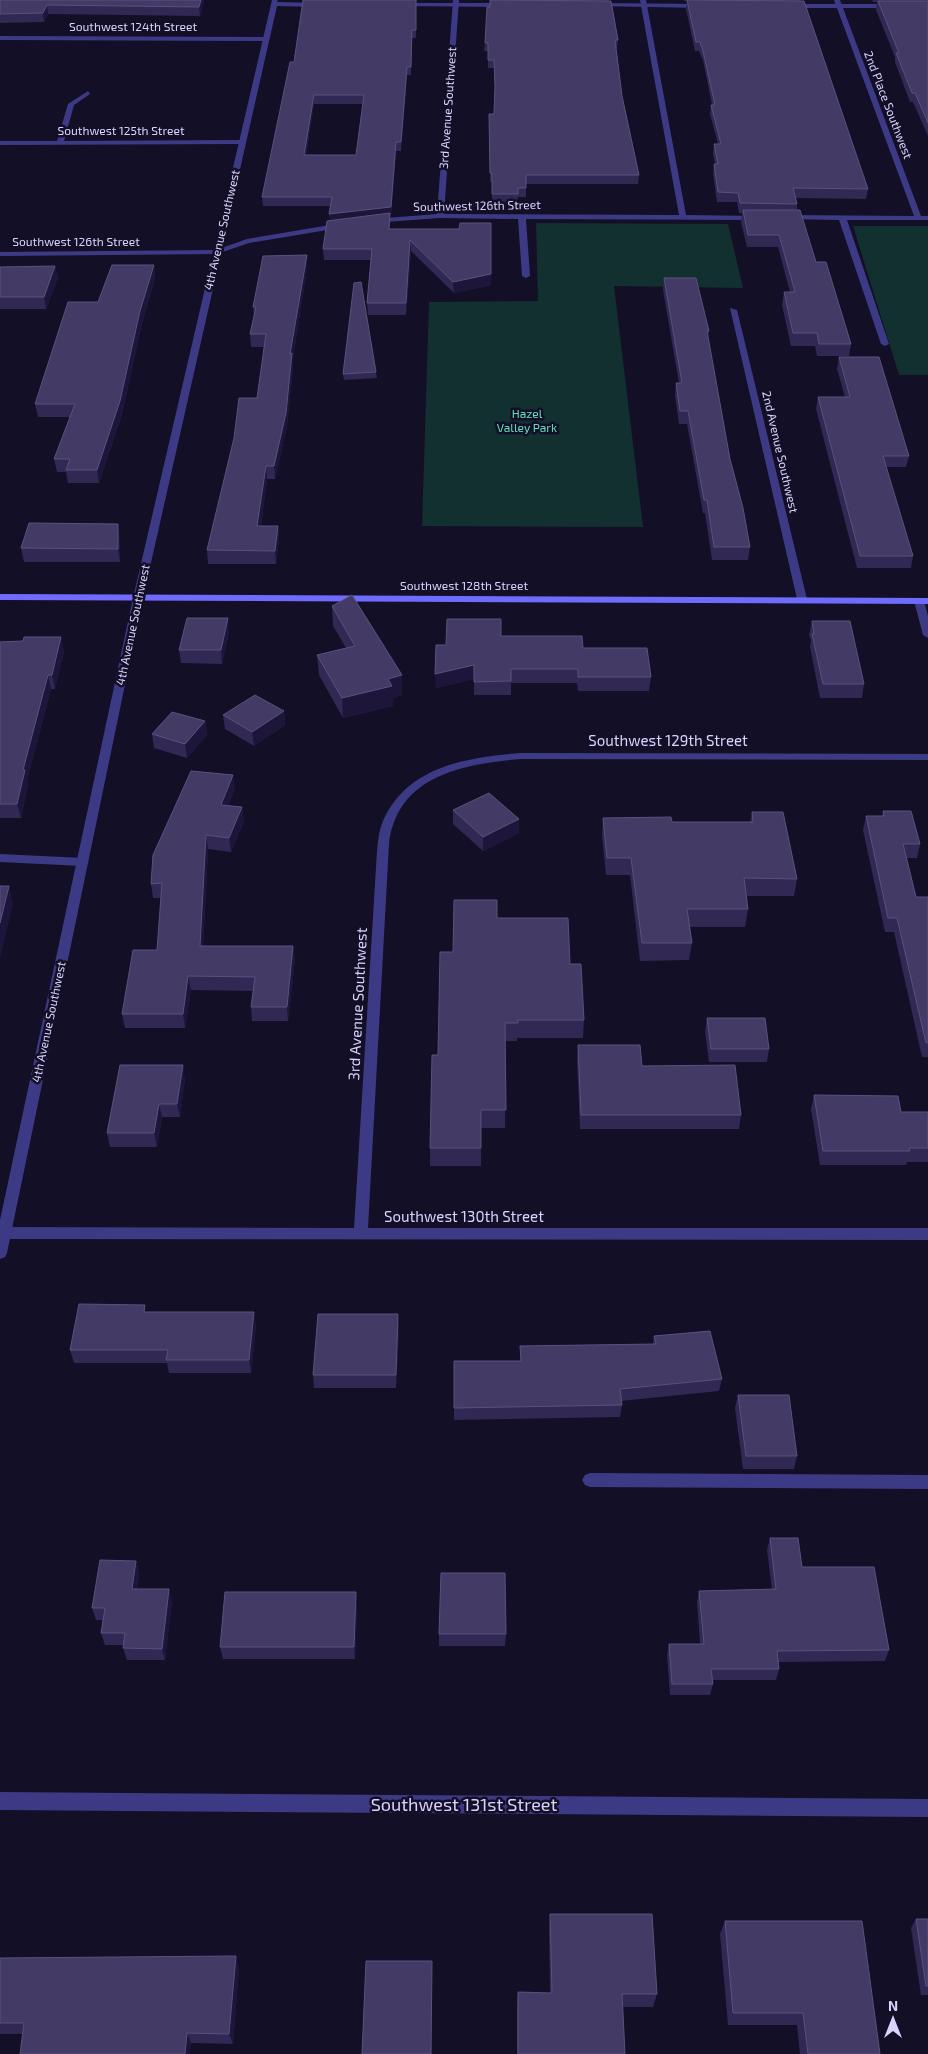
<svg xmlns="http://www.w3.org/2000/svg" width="928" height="2054" font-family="'Exo 2',sans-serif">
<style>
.green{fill:#12302f}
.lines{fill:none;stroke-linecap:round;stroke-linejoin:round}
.minor{fill:#3d3a85;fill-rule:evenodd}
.tertiary{fill:#3d3a85;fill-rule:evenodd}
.secondary{fill:#6f6bff;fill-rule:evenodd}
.wall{fill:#312854;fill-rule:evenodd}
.shaded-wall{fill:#1d163a}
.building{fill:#433a66;stroke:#5a527e;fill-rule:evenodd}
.labels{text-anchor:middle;stroke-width:5;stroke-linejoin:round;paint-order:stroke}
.far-street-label{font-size:12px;fill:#d9d4ff;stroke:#130f26}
.far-park-label{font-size:12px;fill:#5fe0c0;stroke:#130f26}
.street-label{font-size:15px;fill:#d9d4ff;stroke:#130f26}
.near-street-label{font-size:18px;fill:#d9d4ff;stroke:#130f26}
</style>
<rect width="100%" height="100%" fill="#130f26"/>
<g class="green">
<path d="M536,223L728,224L743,288L614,286L643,527L422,526L429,302L538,301Z"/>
<path d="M853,226H928V375H899Z"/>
</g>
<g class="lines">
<g class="minor">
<path d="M453,0H459L444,214L679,215L640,0H646L686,215L759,216L763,218L762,220L526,219L530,276L526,278L522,276L518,219L440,218L371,223L370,221L374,219L437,214Z"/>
<path d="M834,0H840L921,216H928V220H847L889,344L885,346L881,344L839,220L786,219L782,217L786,215L914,216Z"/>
<path d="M0,36L265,37L268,39L265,41L0,40Z"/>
<path d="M88,91L90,94L74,105L64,141L242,140L245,142L242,144L0,145V141H57L68,104Z"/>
<path d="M342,223L346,225L345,227L249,243L217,254L0,256V252L216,250L247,239Z"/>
<path d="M730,308L737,310L807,599L805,601L802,602L797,599Z"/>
<path d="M919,598L924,601L928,616V638L923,635L914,601Z"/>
<path d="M521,753L928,754V760L521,759C464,764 397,775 389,844L368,1228H928V1240L0,1239V1227L354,1228L377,851C378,841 379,830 383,821C407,766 468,757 521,753Z"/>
<path d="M0,854L83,858L89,862L83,866L0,862Z"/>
<path d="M590,1473L928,1475V1489L590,1487L585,1485L582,1480L585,1475Z"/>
<path d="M0,1792L928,1799V1817L0,1810Z"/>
</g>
<g class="tertiary">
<path d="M272,0H278L277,2L318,3L321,5L318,7L277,6L143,598L7,1253L5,1257L0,1259V1220L133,598Z"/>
<path d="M401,3H506L509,5L506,7L399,6Z"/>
<path d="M596,3L703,4L706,6L703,8L594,6Z"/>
<path d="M928,4V8H788L785,6L788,4Z"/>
</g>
<path class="secondary" d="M0,594L928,598V604L0,600Z"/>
</g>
<g class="wall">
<path d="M0,0H204L200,16L48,14L44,22L0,23Z"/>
<path d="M303,0H417L416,1V38H412L411,75H407L401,151H396L391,216H390V229L491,285L454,293L411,251L406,315H368L367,303L371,260H324L323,249L329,221V214L330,206H263L262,197L294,62ZM314,104H363L356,155H306Z"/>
<path d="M490,0H609L618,40L617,48H616L622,96L639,175L638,184H526V197H518V203H492V182H490L489,114H494L495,93L494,68H488V51H484L485,43L490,7Z"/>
<path d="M684,0H800L868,189L866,199L796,198L797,204V210L816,262L851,344L849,356H817L815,346H791L782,305L784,292H790L778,247H747L741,222L742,213H739L737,202H717L713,174L714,164H715L713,154L714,144H718L710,114L711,105H712L703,60L699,51H695L686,9L687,1H684Z"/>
<path d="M872,0H928V136L913,102H910L895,62V57L876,10L877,2H873Z"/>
<path d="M154,265L155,278L142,323L122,414L99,483H68L66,472H57L54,459L70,417H38L35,404L98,302Z"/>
<path d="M55,266L58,278L46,309H0V267Z"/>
<path d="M307,268L293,358V366L287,426L275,479H267L261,526H278L279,539L276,564H208L207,550L257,398L264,347H251L250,334L254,318L253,307Z"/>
<path d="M664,278L709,331L708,337L730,459L750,547L748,560H712L705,513H703L687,424H679L675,396L676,383H679L663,290Z"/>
<path d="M839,357L909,456L906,467H886L913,556L911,568H857L816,409L818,397H845L837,369Z"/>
<path d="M376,372L377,378L344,380L343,374Z"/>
<path d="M120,538V562H24L21,548Z"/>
<path d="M332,606L402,695L393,698V706L343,718L319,675L317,655L346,648L333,626Z"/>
<path d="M812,621L864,684L862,698H820L810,647L811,640L809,635Z"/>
<path d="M229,632L222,664L181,663L179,650Z"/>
<path d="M501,636L583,648L651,677L649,691H578L577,683H511V695H474V679L436,688Z"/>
<path d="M0,642L64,651L55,689H51L27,780L28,784L21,818H0Z"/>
<path d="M284,711L285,725L254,746L225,729L223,715Z"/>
<path d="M205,721L207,735L187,758L154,748L152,734Z"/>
<path d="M235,789L228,806L242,807L244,821L231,852L208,849L203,946H293L295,960L288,1021H252L251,1007L253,991L191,990L185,1028H125L122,1014L157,950L161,898H153L151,884Z"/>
<path d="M453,810L519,819V833L483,851L453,824Z"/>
<path d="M883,811L920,844L917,858H907L916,897H928V1057H922L894,932H885L863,830L866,816H882Z"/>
<path d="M752,812L797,879L794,896H746L748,909L745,927H689L692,943L689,960L640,961L630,875H606L602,835L603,818L672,822H750Z"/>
<path d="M497,918L570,964L584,1020L583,1038H517V1041H505V1128H481V1166H430V1148L453,952Z"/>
<path d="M707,1018L769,1049L767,1062H709L705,1032Z"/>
<path d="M578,1045L642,1066L741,1115L739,1129H580L577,1059Z"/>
<path d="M185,1079L180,1117H162L157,1147H110L107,1133Z"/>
<path d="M814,1095L901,1112H928V1162H907L906,1165H820L811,1109Z"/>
<path d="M147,1312L256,1326L251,1373H169L167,1363H74L70,1350Z"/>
<path d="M399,1328L396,1388H314L313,1375Z"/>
<path d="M654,1336L722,1379L719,1391L621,1401L622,1405L620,1417L454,1420V1361H520V1346L653,1344Z"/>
<path d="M738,1395L797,1456L794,1469H743L735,1408Z"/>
<path d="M770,1538L889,1650L885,1661L778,1662L779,1669L776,1680H712L713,1684L710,1695H670L667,1655L669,1644H700L697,1602L699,1591L772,1589L767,1550Z"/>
<path d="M136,1561L139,1573L137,1589L172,1601L165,1660H127L123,1648L124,1645H105L101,1633L103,1620H96L92,1608Z"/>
<path d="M357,1604L355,1659H223L220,1647Z"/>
<path d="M439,1634H506L505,1646H439Z"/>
<path d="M550,1914L657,1994L653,2007H623L625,2054H517V2005L518,1992L550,1993L549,1927Z"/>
<path d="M916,1919H928V1995H921L911,1928Z"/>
<path d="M725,1921L880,2054H800L797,2025H728L720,1934Z"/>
<path d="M0,1958L239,1968L233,2044L191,2043L23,2034H0Z"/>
</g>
<g class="shaded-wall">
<path d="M201,0H204L200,16L199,7Z"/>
<path d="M47,5L48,14L44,22L43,13Z"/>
<path d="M407,67V75L401,151V142Z"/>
<path d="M314,95V104L304,164V155Z"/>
<path d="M396,142V151L391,216H390L389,240L329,223V214Z"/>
<path d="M410,240L411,251L406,315V303Z"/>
<path d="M307,255V268L293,358V366L287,426L275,479L274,466L290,354Z"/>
<path d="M154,265L155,278L142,323L122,414L99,483L97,470L140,311Z"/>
<path d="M55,266L58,278L46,309L44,297Z"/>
<path d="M491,274V285L454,293L453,282Z"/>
<path d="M266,466L267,479L259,539L257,526Z"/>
<path d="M118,524L120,538V562L118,549Z"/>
<path d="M278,526L279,539L276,564L275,551Z"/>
<path d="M228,618L229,632L222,664L221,650Z"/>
<path d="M61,637L64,651L55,689L52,675Z"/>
<path d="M474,665V679L436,688L435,674Z"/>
<path d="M48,675L51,689L27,780L28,784L21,818L17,804L23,770Z"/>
<path d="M402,675V695L393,698V706L343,718L342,698L388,679Z"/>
<path d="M284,711L285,725L254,746L252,732Z"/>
<path d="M205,721L207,735L187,758L185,744Z"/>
<path d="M233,775L235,789L222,819L221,805Z"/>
<path d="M242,807L244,821L231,852L229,838Z"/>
<path d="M519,819V833L483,851V837Z"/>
<path d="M206,835L208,849L202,960L200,946Z"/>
<path d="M9,886L13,904L0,959V923Z"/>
<path d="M293,946L295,960L288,1021L287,1007Z"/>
<path d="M188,976L191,990L185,1028L183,1014Z"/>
<path d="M183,1065L185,1079L180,1117L177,1104Z"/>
<path d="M159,1104L162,1117L157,1147L154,1133Z"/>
<path d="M254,1312L256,1326L251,1373L249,1360Z"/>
<path d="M398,1314L399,1328L396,1388V1375Z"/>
<path d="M136,1561L139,1573L135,1601L132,1589Z"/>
<path d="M169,1589L172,1601L165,1660L162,1649Z"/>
<path d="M356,1592L357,1604L355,1659L354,1647Z"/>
<path d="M236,1956L239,1968L233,2044L229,2034Z"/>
<path d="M432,1961V2054H431Z"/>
<path d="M187,2033L191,2043L190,2054H185Z"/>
</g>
<g class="building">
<path d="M0,0H201L199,7L47,5L43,13L0,14Z"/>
<path d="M303,0H416V30H412L411,67H407L401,142H396L391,207L329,214L332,197H262L290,62H294ZM314,95H364L356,155H304Z"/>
<path d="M490,0L611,1L618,40H615L622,96L639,175H526V188H518V194H492V173H490L489,114H494L495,86L494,60H488V43H485L487,7H490Z"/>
<path d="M687,0L804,1L868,189L793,188L797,204L740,203L738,193L718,192L714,164H718L714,144H721L711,105H715L703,51L700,42H696Z"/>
<path d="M878,1H928V123L915,93H912L896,53H899Z"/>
<path d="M743,210H800L816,262H826L851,344H819L817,333H793L784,292H795L779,235H748Z"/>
<path d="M390,213L389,229H459L460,223H491V274L453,282L410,240L406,303H367L372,249H323L327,221Z"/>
<path d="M307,255L290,354L292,353L286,413L274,466H266L257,526H278L275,551L207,550L234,438L239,398H257L266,334H250L256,307H253L263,256Z"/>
<path d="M112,265H154L140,311L120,401L97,470H66L70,459H54L75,404H35L68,302H98Z"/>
<path d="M55,266L44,297H0V267Z"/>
<path d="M664,278H696L709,331H707L730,459L743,508L750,547H714L707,500H704L688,411H680L676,383H682Z"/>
<path d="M361,282L376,372L343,374L354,283Z"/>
<path d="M839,357H879L909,456H883L913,556H860L818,397H850Z"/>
<path d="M29,523L118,524V549L21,548Z"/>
<path d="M352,595L402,675L388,679L392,686L342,698L317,655L355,646L332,606Z"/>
<path d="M187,618H228L221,650H179Z"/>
<path d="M447,619H501V636H582L583,648H647L651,677H578V669H511V681L474,682V665L435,674L436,645H446Z"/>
<path d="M812,621H850L864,684H823L812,634H814Z"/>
<path d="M24,637H61L52,675H48L23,770H25L17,804H0V642L23,641Z"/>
<path d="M255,695L284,711L252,732L223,715Z"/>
<path d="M172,712L205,721L185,744L152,734Z"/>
<path d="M191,771L233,775L221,805L242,807L229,838L206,835L200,946H293L287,1007H251L255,977L188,976L183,1014H122L133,950H157L162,883L151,884L153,855Z"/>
<path d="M489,793L519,819L483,837L453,810Z"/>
<path d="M883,811H911L920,844H903L916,897H928V1043H926L897,918H888L866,816H884Z"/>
<path d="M752,812H783L797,879L744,878L748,909H687L692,943H642L631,858H607L603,818L671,817L672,822H753Z"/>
<path d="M0,886H9L0,923Z"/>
<path d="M454,900H497V918H568L570,964H581L584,1020H518V1023H505L506,1110H481V1148H430L432,1055H438L440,952H453Z"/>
<path d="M707,1018H765L769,1049H711Z"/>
<path d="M578,1045H640L642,1066L735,1065L741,1115H581Z"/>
<path d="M120,1065H183L177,1104H159L154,1133H107Z"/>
<path d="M814,1095L898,1096L901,1112H928V1148H909L910,1151H823Z"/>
<path d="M79,1304L145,1305L144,1312H254L249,1360H166L168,1350H70Z"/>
<path d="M318,1314H398L396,1375H313Z"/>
<path d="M710,1331L722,1379L620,1389L622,1405L454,1408V1361H521L520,1346L656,1344L654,1336Z"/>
<path d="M738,1395H789L797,1456H746Z"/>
<path d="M770,1538H798L802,1567H874L889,1650L777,1651L779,1669H711L713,1684H672L669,1644H704L699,1591L776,1589Z"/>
<path d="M100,1560L136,1561L132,1589H169L162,1649L123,1648L125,1633H101L105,1608H92Z"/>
<path d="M441,1573H505L506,1634H439Z"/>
<path d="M225,1592H356L354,1647H220Z"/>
<path d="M550,1914H652L657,1994H622L625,2054H518V1992L552,1993Z"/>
<path d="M916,1919H928V1986H926Z"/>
<path d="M725,1921H862L880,2054H808L803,2013H733Z"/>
<path d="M236,1956L229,2034L187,2033L185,2054H20L24,2023H0V1958Z"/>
<path d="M366,1961H432L431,2054H362Z"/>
</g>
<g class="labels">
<g class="far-street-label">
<text x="133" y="31">Southwest 124th Street</text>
<text transform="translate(888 105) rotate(69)" y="4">2nd Place Southwest</text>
<text transform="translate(448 108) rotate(-86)" y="4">3rd Avenue Southwest</text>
<text x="121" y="135">Southwest 125th Street</text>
<text transform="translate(477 206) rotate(-1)" y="4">Southwest 126th Street</text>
<text transform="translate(222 230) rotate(-77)" y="4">4th Avenue Southwest</text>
<text x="76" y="246">Southwest 126th Street</text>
<text transform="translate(780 452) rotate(77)" y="4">2nd Avenue Southwest</text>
<text x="464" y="590">Southwest 128th Street</text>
<text transform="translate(133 625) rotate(-78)" y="4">4th Avenue Southwest</text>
<text transform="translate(49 1022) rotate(-78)" y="4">4th Avenue Southwest</text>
</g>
<g class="far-park-label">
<text x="527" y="418">Hazel<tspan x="527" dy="14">Valley Park</tspan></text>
</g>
<g class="street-label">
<text x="668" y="746">Southwest 129th Street</text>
<text transform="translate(358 1004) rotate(-87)" y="5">3rd Avenue Southwest</text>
<text x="464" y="1222">Southwest 130th Street</text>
</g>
<g class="near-street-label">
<text x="464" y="1811">Southwest 131st Street</text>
</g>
</g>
<g transform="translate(893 2019)" stroke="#130f26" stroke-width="4" paint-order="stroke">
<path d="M0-4L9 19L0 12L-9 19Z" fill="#d9d4ff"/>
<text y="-8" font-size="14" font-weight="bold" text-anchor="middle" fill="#d9d4ff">N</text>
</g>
</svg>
